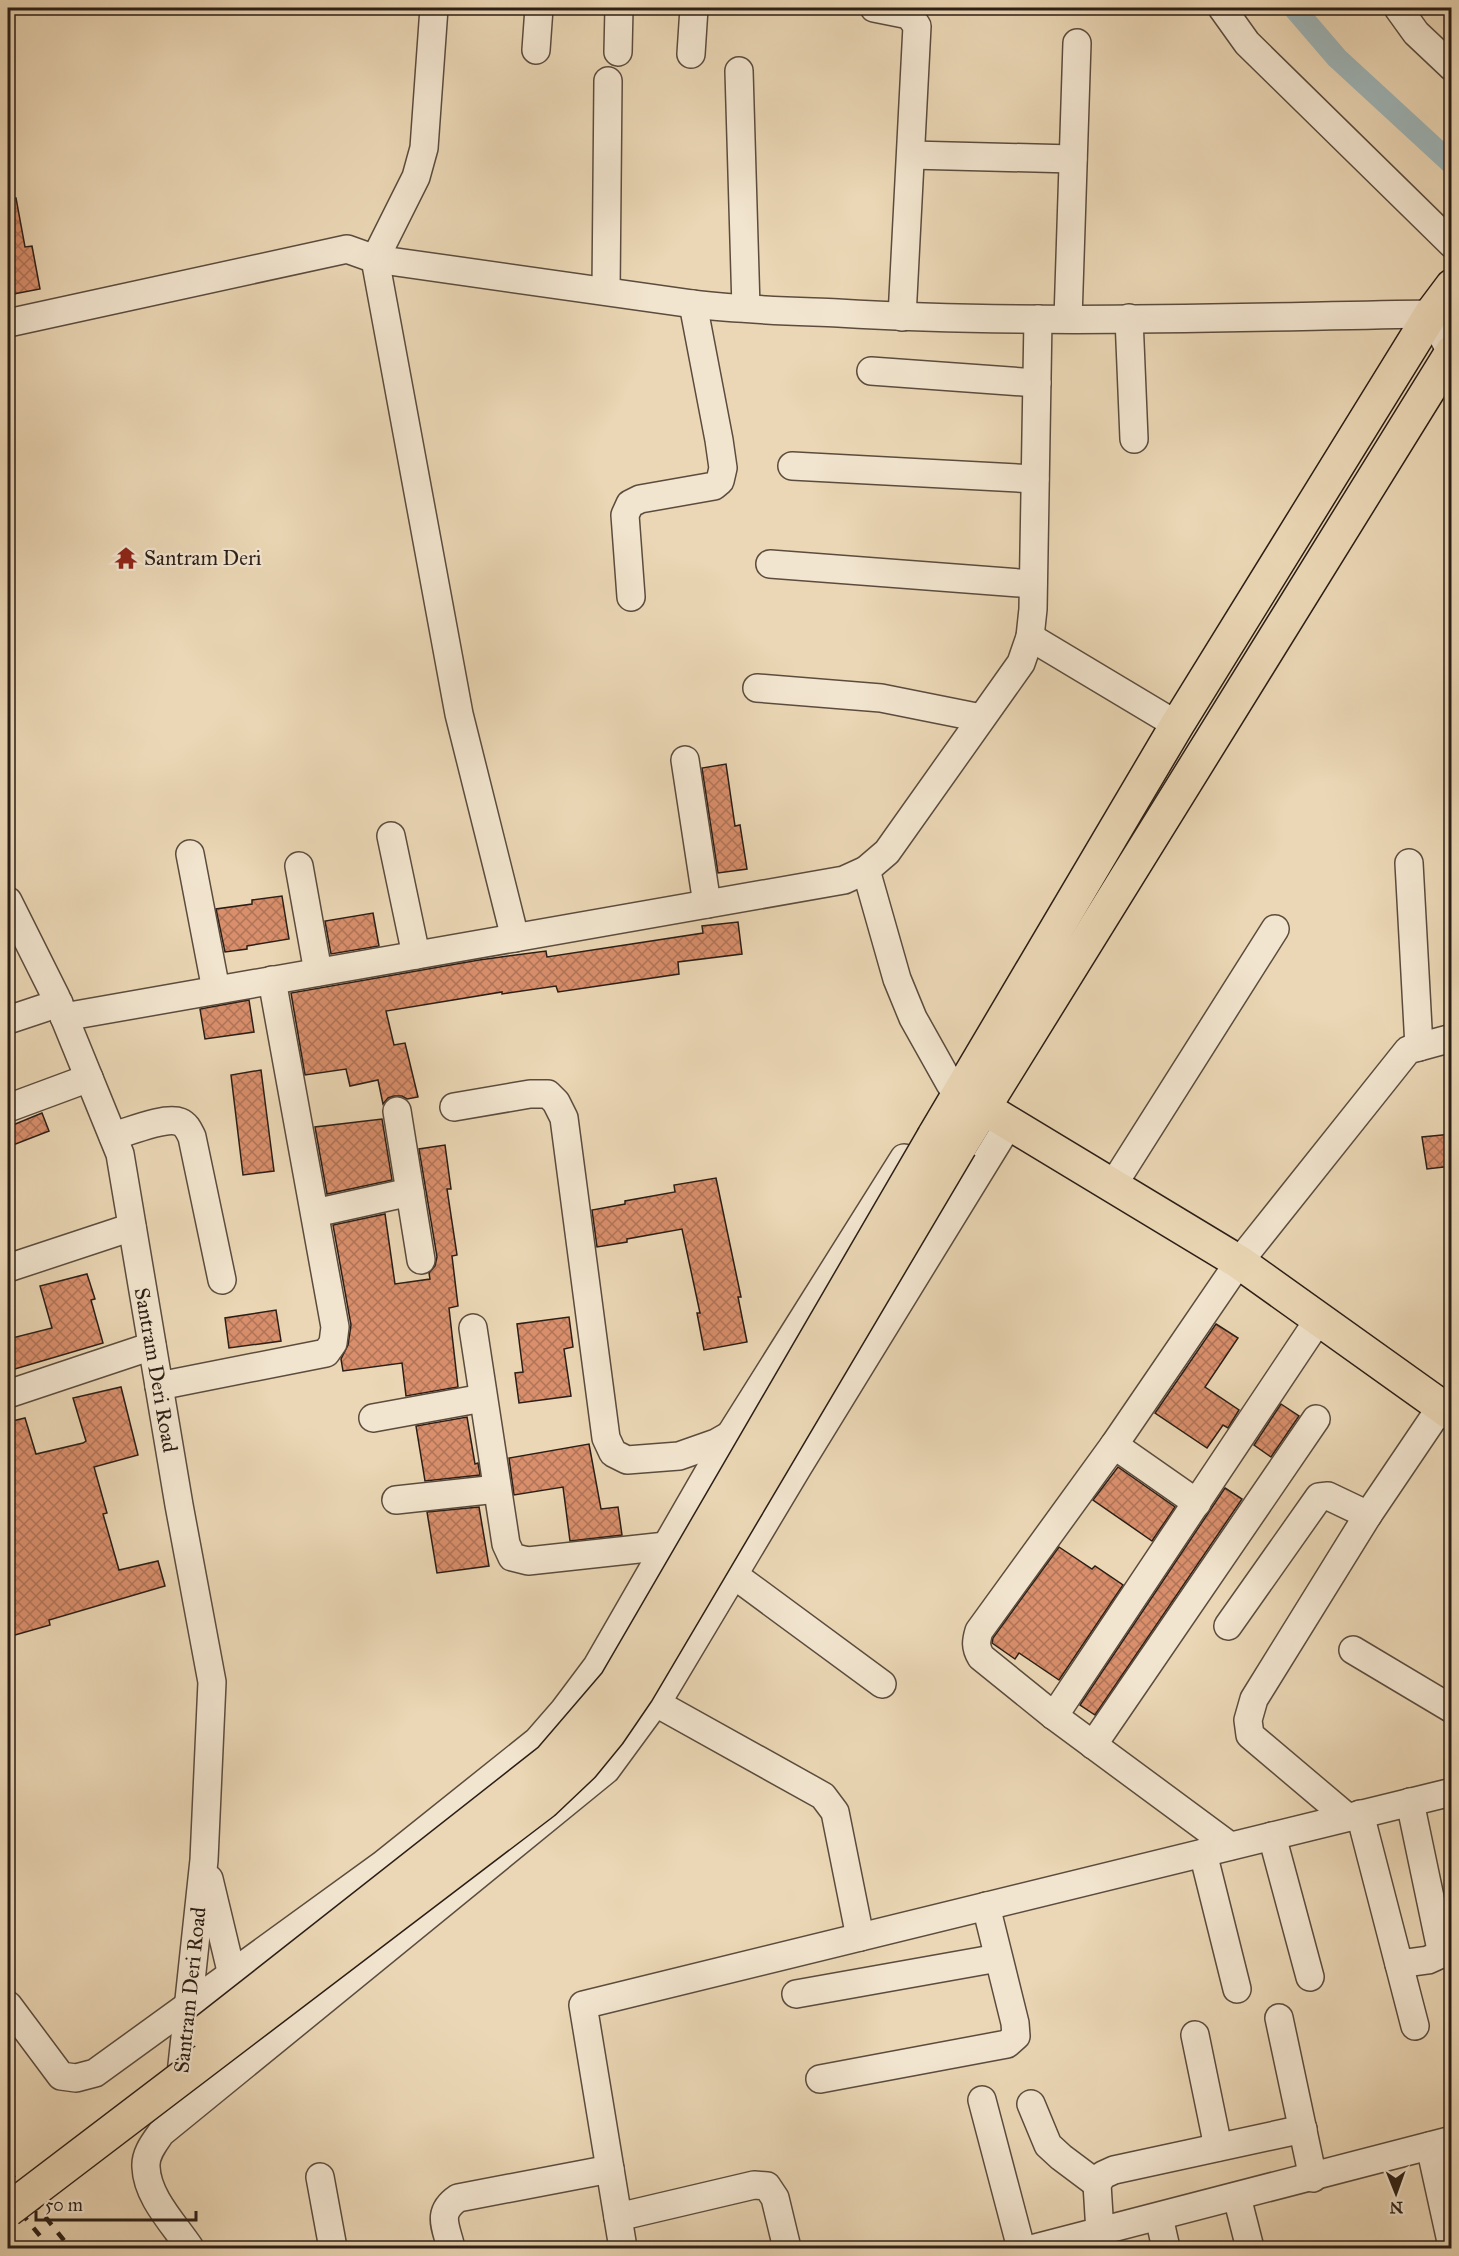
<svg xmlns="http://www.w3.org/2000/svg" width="1459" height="2256" font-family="'IM FELL Great Primer',serif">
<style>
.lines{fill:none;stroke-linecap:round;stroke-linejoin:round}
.canal{stroke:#9eb6b9;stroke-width:22}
.building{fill:url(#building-cross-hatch);stroke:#2b1e16;stroke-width:1.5}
.minor-casing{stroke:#5b4c3e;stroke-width:30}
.major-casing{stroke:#2b1e16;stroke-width:36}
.minor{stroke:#f2e5cf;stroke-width:27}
.major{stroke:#ebd7b5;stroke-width:33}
.rail{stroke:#2b1e16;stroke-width:4.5;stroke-dasharray:10 10;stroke-linecap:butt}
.major-bridge-casing{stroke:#2b1e16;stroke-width:36;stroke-linecap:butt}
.major-bridge{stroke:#ebd7b5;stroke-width:33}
.labels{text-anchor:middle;stroke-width:4.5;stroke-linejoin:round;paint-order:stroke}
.poi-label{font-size:21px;fill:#2b1e16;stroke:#f2e5cf;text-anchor:start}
.street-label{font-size:21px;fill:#2b1e16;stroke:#f2e5cf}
</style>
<defs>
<pattern id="building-cross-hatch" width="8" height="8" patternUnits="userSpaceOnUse" patternTransform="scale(1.5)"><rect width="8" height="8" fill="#d98f6c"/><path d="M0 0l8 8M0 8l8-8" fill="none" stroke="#b07458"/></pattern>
</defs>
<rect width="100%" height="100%" fill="#ebd7b5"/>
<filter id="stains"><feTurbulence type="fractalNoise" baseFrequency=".00333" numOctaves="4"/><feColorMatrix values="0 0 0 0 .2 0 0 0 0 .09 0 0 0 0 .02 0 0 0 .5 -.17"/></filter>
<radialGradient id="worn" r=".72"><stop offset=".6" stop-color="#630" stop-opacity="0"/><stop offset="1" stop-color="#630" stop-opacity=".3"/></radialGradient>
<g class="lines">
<path class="canal" d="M1294,8L1337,58L1452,164"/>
</g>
<g class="building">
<path d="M8,198H16L25,247L32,246L40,289L8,295Z"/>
<path d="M726,764L735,826L740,825L747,869L718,873L702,768Z"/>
<path d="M282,896L289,939L247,946V949L225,952L216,909L252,904V900Z"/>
<path d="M373,913L379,946L331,954L325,921Z"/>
<path d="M738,922L742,954L678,962L679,974L558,992L556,986L502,994V992L386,1011L394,1045L405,1043L418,1097L407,1099L402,1096H394L388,1098L383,1104L378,1080L350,1086L346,1069L305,1075L291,993L479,960L546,951L547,957L703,933L702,926Z"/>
<path d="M249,1000L254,1032L205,1039L200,1009Z"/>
<path d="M261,1070L274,1171L243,1175L231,1075Z"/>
<path d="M42,1113L49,1131L8,1147V1127Z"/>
<path d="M382,1119L392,1180L327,1194L315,1127Z"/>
<path d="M1452,1134V1166L1427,1169L1422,1137Z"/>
<path d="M445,1145L451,1189H447L457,1255L452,1256L458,1306L449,1308L458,1387L406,1396L402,1363L343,1371L341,1359L348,1345L351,1325L333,1225L385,1214L395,1284L430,1279L429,1273L435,1266L437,1257L419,1149Z"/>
<path d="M716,1178L741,1297H738L747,1342L704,1350L697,1313H700L682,1229L627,1239V1242L597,1247L592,1210L625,1204V1201L675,1192L674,1185Z"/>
<path d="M87,1274L95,1299L91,1300L103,1343L8,1371V1339L52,1328L40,1286Z"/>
<path d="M276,1310L281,1341L229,1348L225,1318Z"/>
<path d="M569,1317L573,1347L564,1349L571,1396L519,1403L515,1373L523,1372L517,1324Z"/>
<path d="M1216,1324L1238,1338L1205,1387L1239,1410L1228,1428L1223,1425L1207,1448L1155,1413Z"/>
<path d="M121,1387L138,1455L94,1467L107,1513L103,1514L119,1570L158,1561L165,1586L49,1620L50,1625L8,1637V1550L13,1548L8,1531V1422L25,1418L36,1454L83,1443L86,1441L73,1398Z"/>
<path d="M1281,1404L1299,1416L1271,1457L1254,1445Z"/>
<path d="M467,1417L475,1464L478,1463L480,1475L425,1481L416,1426Z"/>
<path d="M589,1444L601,1509L618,1507L622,1535L570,1541L563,1487L514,1495L509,1458Z"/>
<path d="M1118,1467L1175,1507L1152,1541L1093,1500Z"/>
<path d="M1225,1488L1242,1499L1095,1715L1080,1705Z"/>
<path d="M479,1507L489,1566L437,1573L427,1512Z"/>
<path d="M1059,1547L1092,1569L1095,1566L1123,1585L1059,1680L1019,1653L1015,1659L992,1643L993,1638Z"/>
</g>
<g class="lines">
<g class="minor-casing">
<g id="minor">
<path d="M434,8L424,148L416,177L375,259L459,714L515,938"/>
<path d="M874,8L909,15L917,26L902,317"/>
<path d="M1222,8L1247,43L1452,244"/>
<path d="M1398,8L1416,33L1452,67"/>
<path d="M536,50L539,8"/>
<path d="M618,52L619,8"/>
<path d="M691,54L694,8"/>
<path d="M739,71L746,308"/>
<path d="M911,155L1073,159"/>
<path d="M606,291L608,81"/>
<path d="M1129,318L1134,439"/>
<path d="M1068,319L1077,43"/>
<path d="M8,323L347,249L375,259L693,304C741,310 790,311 838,313C1035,325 1234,317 1431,314L1452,354"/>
<path d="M871,371L1037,383"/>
<path d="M792,466L1035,479"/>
<path d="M770,564L1033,584"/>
<path d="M631,597L625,515L630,504L640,499L714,486L720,481L723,468L719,440L693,304"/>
<path d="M1030,637L1177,725"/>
<path d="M757,688L881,698L981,718"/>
<path d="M685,760L707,904"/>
<path d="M391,836L416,955"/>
<path d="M190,854L216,990"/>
<path d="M1409,863L1419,1047"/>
<path d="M299,866L318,972"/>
<path d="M866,870L897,979L913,1018L950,1084"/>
<path d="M8,901L56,997L120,1154L179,1505L212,1682L204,1860L179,2093"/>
<path d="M64,1017L844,880L866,870L887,852L1021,663L1030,637L1033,609L1038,319"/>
<path d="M8,1020L59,1003"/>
<path d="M454,1107L530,1094H548L556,1102L564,1118L606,1438L613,1453L627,1460L679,1456L716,1443L730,1435"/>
<path d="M8,1108L89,1078"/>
<path d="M397,1111L421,1260"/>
<path d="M113,1136C128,1132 166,1116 180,1122C187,1125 189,1131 192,1137L222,1280"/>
<path d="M1113,1185L1275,929"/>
<path d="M315,1213L410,1192"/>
<path d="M8,1268L132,1227"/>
<path d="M473,1328L506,1544L512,1557L528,1561L666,1546"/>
<path d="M159,1386L326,1353L333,1343L335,1327L272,980"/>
<path d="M8,1394L152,1346"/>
<path d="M373,1418L483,1398"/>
<path d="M1114,1445L1197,1503"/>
<path d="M396,1500L497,1489"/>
<path d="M734,1575L882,1684"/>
<path d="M1228,1626L1319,1497L1328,1496L1368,1515"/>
<path d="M1353,1650L1452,1709"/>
<path d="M656,1703L823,1796L835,1812L860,1937"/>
<path d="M1054,1716L1319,1319"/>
<path d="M1093,1745L1316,1419"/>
<path d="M1360,1814L1415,2026"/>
<path d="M1347,1817L1250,1735L1248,1720L1254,1699L1368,1515L1441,1407"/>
<path d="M1272,1836L1310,1977"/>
<path d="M1230,1846L1054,1716L981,1657C975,1647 976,1641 979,1631L1114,1445L1239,1262L1408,1050L1452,1038"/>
<path d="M1203,1853L1237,1989"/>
<path d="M209,1879L232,1975"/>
<path d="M1399,1964L1428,1960L1439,1955L1440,1945L1410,1802"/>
<path d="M796,1994L998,1958"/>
<path d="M8,2005L61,2076L76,2078L95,2073L382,1865L537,1741L564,1710L597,1666L730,1435L904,1158"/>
<path d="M1279,2018L1313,2178"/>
<path d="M1195,2035L1218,2147"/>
<path d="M820,2079L1007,2044L1016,2036L1015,2023L986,1906"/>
<path d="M982,2100L1021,2248"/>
<path d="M1031,2104L1048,2145L1061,2157L1097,2184"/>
<path d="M1430,2146L1452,2246"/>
<path d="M320,2177L333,2248"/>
<path d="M1237,2197L1250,2248"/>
<path d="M618,2217L754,2185L767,2186L775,2198L787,2248"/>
<path d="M1159,2217L1166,2248"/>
<path d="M1100,2232L1097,2184L1103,2175L1114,2170L1303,2129"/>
<path d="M190,2248C174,2224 147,2197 146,2167C145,2154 154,2143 161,2133L606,1770L664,1691L798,1467L1010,1122"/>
<path d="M451,2248C446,2226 436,2213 458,2198L610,2169"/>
<path d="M623,2248L583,2005L1452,1792"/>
<path d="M1035,2248L1452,2140"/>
</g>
</g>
<g class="major-casing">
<g id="major">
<path d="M966,1097L1239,1262L1452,1414"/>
<path d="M934,1136L1177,725L1431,314L1452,286"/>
<path d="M960,1146L1452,352"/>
</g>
</g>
<use href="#minor" class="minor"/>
<use href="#major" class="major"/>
<g class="rail">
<path d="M8,2170L70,2248"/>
<path d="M8,2197L50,2248"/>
</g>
<g class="major-bridge-casing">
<g id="major-bridge">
<path d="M204,2032L550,1760L616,1683L934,1136"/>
<path d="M8,2210L544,1802L582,1766L609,1733L637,1692L960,1146"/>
</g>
</g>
<use href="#major-bridge" class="major-bridge"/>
</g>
<defs>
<g id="temple-bare" transform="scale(1.8)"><path d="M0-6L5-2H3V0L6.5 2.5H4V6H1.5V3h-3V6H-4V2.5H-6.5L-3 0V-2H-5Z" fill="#8f2418" stroke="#f2e5cf" stroke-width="2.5" paint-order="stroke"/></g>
</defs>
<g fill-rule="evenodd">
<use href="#temple-bare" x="126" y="558"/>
</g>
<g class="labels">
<g class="poi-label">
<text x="144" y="565">Santram Deri</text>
</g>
<g class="street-label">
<text transform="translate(156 1370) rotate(80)" y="7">Santram Deri Road</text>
<text transform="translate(190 1990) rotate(-84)" y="7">Santram Deri Road</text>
</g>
</g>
<rect width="1459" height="2256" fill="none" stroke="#ebd7b5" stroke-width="30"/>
<rect x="9" y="9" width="1441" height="2238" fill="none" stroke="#2b1e16" stroke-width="3"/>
<rect x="15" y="15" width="1429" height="2226" fill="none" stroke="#2b1e16" stroke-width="1.5"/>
<g transform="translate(1396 2193) rotate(179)" stroke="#f2e5cf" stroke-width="4.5" paint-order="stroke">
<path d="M0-4.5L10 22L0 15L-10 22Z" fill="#2b1e16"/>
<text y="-9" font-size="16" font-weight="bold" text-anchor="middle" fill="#2b1e16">N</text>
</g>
<path d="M36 2211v9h160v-9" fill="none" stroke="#2b1e16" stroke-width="3"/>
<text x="45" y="2211" font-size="18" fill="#2b1e16" stroke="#f2e5cf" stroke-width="4.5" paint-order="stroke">50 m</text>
<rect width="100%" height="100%" filter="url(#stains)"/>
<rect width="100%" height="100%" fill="url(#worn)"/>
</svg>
